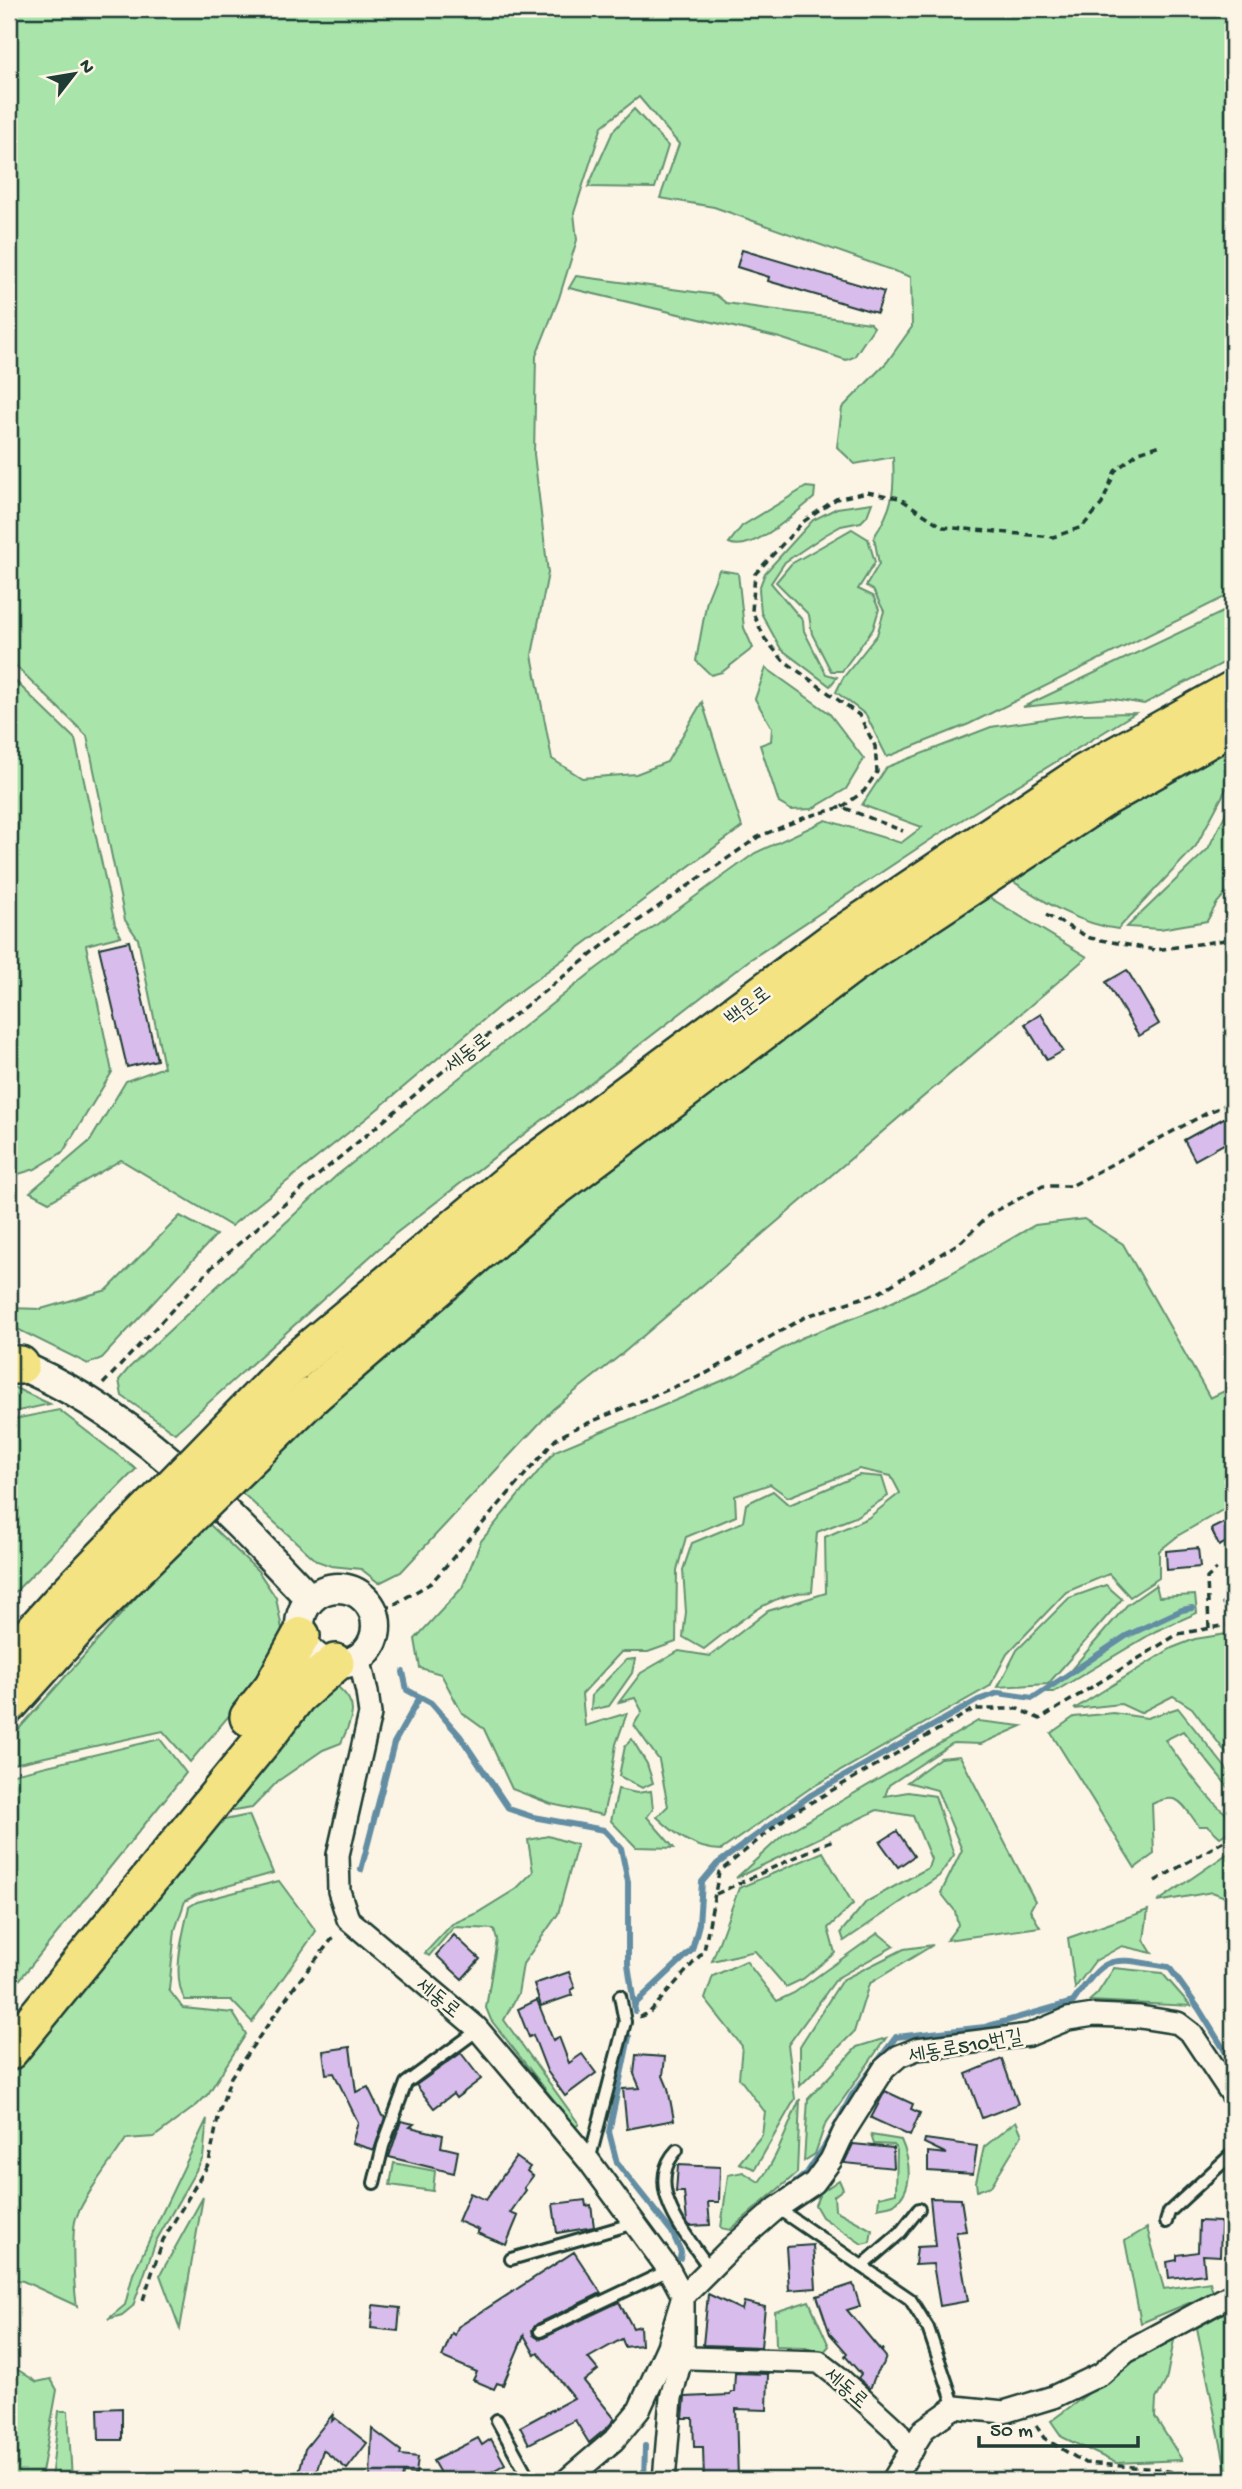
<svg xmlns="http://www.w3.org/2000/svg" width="1242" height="2489" font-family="'Gochi Hand','Poor Story',sans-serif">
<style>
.green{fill:#a9e5ab;stroke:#649170;stroke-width:2}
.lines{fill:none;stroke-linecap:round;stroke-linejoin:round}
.stream{stroke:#638da3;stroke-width:6}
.building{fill:#d8bceb;stroke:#1f3d34;stroke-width:2}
.lane-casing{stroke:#1f3d34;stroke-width:16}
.street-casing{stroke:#1f3d34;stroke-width:26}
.secondary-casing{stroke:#1f3d34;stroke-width:33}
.highway-casing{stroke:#1f3d34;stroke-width:42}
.path{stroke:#1f3d34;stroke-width:3.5;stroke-dasharray:7 5;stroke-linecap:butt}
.lane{stroke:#fcf5e5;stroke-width:10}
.street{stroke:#fcf5e5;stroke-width:21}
.secondary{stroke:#fcf5e5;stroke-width:28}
.highway{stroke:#f4e382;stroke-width:37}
.highway-bridge-casing{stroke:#1f3d34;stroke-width:42;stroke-linecap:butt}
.highway-bridge{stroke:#f4e382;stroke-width:37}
.labels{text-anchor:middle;stroke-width:5;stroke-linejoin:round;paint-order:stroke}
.street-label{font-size:21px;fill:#1f3d34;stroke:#fcf5e5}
</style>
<rect width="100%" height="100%" fill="#fcf5e5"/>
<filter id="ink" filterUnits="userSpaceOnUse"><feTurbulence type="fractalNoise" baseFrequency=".0143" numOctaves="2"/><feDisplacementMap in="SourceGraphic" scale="14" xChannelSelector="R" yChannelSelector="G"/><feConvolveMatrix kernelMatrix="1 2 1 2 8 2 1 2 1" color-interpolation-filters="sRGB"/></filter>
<g filter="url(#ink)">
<g class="green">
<path d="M9,9H1233V593L969,724L887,757L866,715L836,692L843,678L877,635L884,611L873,590L866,586L879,564L874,537C893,508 895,492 893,457L855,464L837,447L842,408L887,362L912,327L911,277L714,207L660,198L679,144L639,97L602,126L574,213L577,240L559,298L536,356L534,454L548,573L532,655L552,759L582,778L636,774L667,762L702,702L742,827L500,1006L368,1117L231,1226L121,1160L49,1202L30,1192L90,1141L126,1081L164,1067L138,939L125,920L87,736L9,659Z"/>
<path d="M634,109L668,146L655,188L588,187L613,131Z"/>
<path d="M576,276L716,295L726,303L870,323L874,327L854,357L846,360L780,338L569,288Z"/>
<path d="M806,487L815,488L814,498C796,512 752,554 729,543L742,526Z"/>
<path d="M872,503L867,516L861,522L841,526L825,535L785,562L771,583L803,621L804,631L826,674L837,677L830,686L781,649L761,613L759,589L765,573L813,520L837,508Z"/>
<path d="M852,529L868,539L875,562L858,589L873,596L879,609L873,629L842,671H831L812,634L809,615L776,582L791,564Z"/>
<path d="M719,570L738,573L744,628L753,648L722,672L711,675L696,661L707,600Z"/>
<path d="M1233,607V658L1144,704L1108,698L1023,707Z"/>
<path d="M766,668L829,713L864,759L846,789L812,809L791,810L779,803L760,745L771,741L772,728L755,699Z"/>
<path d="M9,675L75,739L115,925L121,936L86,945L112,1072L63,1152L35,1169L9,1177Z"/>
<path d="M1135,713L942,832L748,961L395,1234L175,1433L122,1396L119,1380L129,1368L336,1176L597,968L755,853L826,820L901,843L922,827L862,805L887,767L991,727L1079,714Z"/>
<path d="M1233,744V776L1196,846L1118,929C1076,924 1041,899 1006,877Z"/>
<path d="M1233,799V885L1217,903L1207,921L1160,929L1127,927L1208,849Z"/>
<path d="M987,896L1087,957L622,1354L553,1409L401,1572L379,1583L361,1569L331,1566L317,1561L238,1489L379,1361L546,1216L863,978Z"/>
<path d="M180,1216L216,1235L102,1358L88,1364L9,1325V1308L41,1309L107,1290Z"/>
<path d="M1084,1219L1123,1244L1210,1398L1233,1387V1504L1179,1535L1159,1551V1578L1130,1597L1109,1574L1066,1592L1007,1654L990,1686L809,1789L721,1850C695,1850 675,1834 657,1817L668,1806L659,1760L634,1725L642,1711L635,1698L619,1702L641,1673L679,1651L710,1656L768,1611L826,1593L825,1537L868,1518L900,1493L891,1476L859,1469L788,1497L770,1484L735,1496L736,1516L686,1537L677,1570L676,1642L648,1652H621L582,1694L585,1726L627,1713L616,1744L610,1784L603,1815L551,1804L512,1789L484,1729L462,1713L441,1674L420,1668L415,1639L462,1588L481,1541L555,1451L736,1375L801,1338L884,1306L948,1275L1035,1225Z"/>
<path d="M9,1386L13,1387L50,1404L9,1413Z"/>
<path d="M59,1410L136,1469L9,1598V1420Z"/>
<path d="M859,1475L882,1477L888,1496L855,1517L817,1532L812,1592C769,1592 737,1624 704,1649L683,1637L686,1612L683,1570L692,1543L743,1522L746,1504L773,1491L789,1505Z"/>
<path d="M205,1520L258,1571L276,1598L282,1629L269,1668L190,1762L163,1731L9,1765V1740Z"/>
<path d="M1106,1585L1122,1599L1048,1684L998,1687L1017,1650L1069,1598Z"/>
<path d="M1156,1585L1159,1597L1195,1595L1197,1613L1156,1631L1054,1692H1046L1070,1671L1127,1605Z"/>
<path d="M1233,1633V1762L1192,1708L1173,1696L1140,1713L1121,1704L1074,1709L1172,1648L1195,1639Z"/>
<path d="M635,1659L632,1673L609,1706L591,1710L592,1695L626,1660Z"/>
<path d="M338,1687C361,1706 351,1720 341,1743L323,1750L278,1781L252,1808L221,1813L320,1690Z"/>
<path d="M1178,1708L1233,1777V1793L1183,1731L1165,1740C1178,1757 1215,1812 1233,1817V1829L1220,1837L1208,1826H1199C1182,1805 1180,1790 1152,1804L1154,1854L1135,1868L1051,1733L1074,1717L1113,1713L1147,1718Z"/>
<path d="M978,1721L1022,1726L981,1744L953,1743L889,1785L885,1796L908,1792L935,1796L954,1855L939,1876L844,1941L841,1932L866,1902L928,1868L931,1859L913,1816L877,1810L736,1878L783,1835Z"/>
<path d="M160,1739L186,1773L9,1993V1775Z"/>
<path d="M632,1739L647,1764L653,1783L642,1788L619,1776L625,1746Z"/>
<path d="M960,1756L1035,1901L1030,1910L1040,1927L947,1940L958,1925L955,1911L941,1893L962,1850L937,1790L907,1782L940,1758Z"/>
<path d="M618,1789L637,1793L651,1791L653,1809L647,1817L674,1848L636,1847L611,1821Z"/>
<path d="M249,1815L273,1873L196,1895L185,1901L175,1930L169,1990L183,2008L233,2013L246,2034L208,2094L197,2105L154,2137L126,2139C111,2162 86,2193 76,2218C71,2232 74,2290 77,2306L23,2281L9,2278V2069L210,1823Z"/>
<path d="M548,1836L577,1845L558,1914L523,1964L518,1994L504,2020L579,2124L575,2127L491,2020L486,2008L497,1939L494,1929L454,1927L429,1956L425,1953L452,1924L477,1913L516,1889L533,1872L528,1840Z"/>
<path d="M1233,1850V1900L1212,1892L1157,1902Z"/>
<path d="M823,1852L853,1904L828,1928L835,1953L803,1979L786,1987L755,1951L712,1961L739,1888Z"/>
<path d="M279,1881L316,1931L252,2022L231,2000H185C171,1977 183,1933 189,1907L197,1902Z"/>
<path d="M1148,1910L1144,1940L1152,1953L1122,1946L1095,1961L1075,1988L1068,1938Z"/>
<path d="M878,1933L894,1946L837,1978L788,2045L795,2099L755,2169L739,2163L762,2135L765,2112L739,2078L742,2046L705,1999L713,1976L746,1961L777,2001L794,1993Z"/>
<path d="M933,1945L869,1984L854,2032L800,2086V2046L842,1980L904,1949Z"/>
<path d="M1114,1968L1162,1973L1191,2006L1089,2001L1097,1994Z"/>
<path d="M886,2038L825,2125L815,2154L804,2161L808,2099L857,2047Z"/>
<path d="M800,2099L797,2173L730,2230L721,2228L728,2175L743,2172L759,2182C778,2158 787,2127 800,2099Z"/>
<path d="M207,2119L203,2158L156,2241L133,2306L122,2315L108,2319L125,2305L133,2274Z"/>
<path d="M1016,2121L1022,2135L991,2186L977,2191L976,2182L984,2147Z"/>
<path d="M871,2135L901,2140C910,2160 915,2189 894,2204C890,2206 882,2207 878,2208L879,2197L896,2193L897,2150L894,2145L874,2144Z"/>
<path d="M394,2163L435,2171L433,2191L390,2185Z"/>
<path d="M839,2180L843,2189L834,2196L835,2210L872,2230L870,2242L862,2244L822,2217L815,2205L820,2193Z"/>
<path d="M203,2197L180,2329L160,2275Z"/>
<path d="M1147,2228L1164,2289L1210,2282L1213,2293L1141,2323L1125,2241Z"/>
<path d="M809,2301L829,2346L822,2354L803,2347L776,2346L775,2312Z"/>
<path d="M1233,2308V2472L1226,2469L1197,2328Z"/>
<path d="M1175,2335L1166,2381L1156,2399L1155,2417L1182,2460L1116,2463L1062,2437L1051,2421L1150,2348Z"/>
<path d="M9,2369L18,2370L37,2382L51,2379L57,2390L41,2478H9Z"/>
<path d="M59,2411H68L72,2480H51Z"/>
</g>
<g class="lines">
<g class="stream">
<path d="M1224,1603L1233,1601"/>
<path d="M403,1672L407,1690L431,1703L460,1736L509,1809L533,1817L604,1830L621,1848L628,1882V1964L635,2011"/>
<path d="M361,1870L394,1743L420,1697"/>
<path d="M635,2004L692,1950L699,1924L702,1882L717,1864L811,1795L978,1700L998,1693L1033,1698L1126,1636L1182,1610L1192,1608"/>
<path d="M629,2037L609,2132L617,2163L672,2232L681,2252L680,2258"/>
<path d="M786,2190L807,2173L826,2144L852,2095L896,2037L985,2027L1073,2002C1108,1951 1111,1958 1169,1967L1199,2009L1233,2064"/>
<path d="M644,2480L645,2446"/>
</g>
</g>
<g class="building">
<path d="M742,250L884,292L877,313L768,281L769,277L737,267Z"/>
<path d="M129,941L157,1060L127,1067L99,948Z"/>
<path d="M1127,970L1159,1024L1139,1036L1106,982Z"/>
<path d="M1041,1014L1063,1051L1047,1060L1025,1024Z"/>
<path d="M1233,1113V1139L1195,1160L1184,1140Z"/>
<path d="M1229,1520L1233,1529V1539L1219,1546L1211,1529Z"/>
<path d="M1198,1548L1200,1567L1167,1570L1166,1551Z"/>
<path d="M897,1831L914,1856L898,1867L880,1842Z"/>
<path d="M454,1935L480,1959L462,1979L436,1955Z"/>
<path d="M569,1972L575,1988L571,1990L573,1995L541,2006L534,1984Z"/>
<path d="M537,2000L553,2040L559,2037L569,2063L582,2054L596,2073L565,2096L547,2071L533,2035L529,2037L518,2009Z"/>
<path d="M350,2047L356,2092L368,2087L382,2116L385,2117L374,2150L352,2143L358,2122L334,2073L326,2074L323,2051Z"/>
<path d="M461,2053L481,2079L456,2098L453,2094L434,2108L416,2085Z"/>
<path d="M636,2055L665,2057L663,2076L668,2088L674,2120L627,2129L623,2089L640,2088L634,2074Z"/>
<path d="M1002,2059L1018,2104L982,2118L966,2074Z"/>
<path d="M885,2091L913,2104L911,2109L920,2113L910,2136L871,2118Z"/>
<path d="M401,2121L414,2124L410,2127L443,2135L441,2147L458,2151L454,2173L389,2157Z"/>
<path d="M925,2139L977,2146L973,2174L928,2171V2152L947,2154L924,2143Z"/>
<path d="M853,2144L893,2148L894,2168L844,2163Z"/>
<path d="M516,2157L530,2167L527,2171L533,2176L524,2188L526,2190L510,2213L518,2216L506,2245L477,2233L479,2230L458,2221L470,2193L486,2200Z"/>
<path d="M678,2165L720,2167L719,2202H708L710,2225L690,2226L687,2222L684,2192H676Z"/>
<path d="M930,2198L961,2199L966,2231L956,2232L968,2301L940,2306L933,2264L915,2265L917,2247L935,2246Z"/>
<path d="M585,2200L586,2206L591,2205L594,2227L557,2233L553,2204Z"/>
<path d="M1199,2221L1220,2222L1221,2225L1220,2256L1203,2255L1205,2274L1169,2278L1167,2262L1177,2260V2255L1198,2252Z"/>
<path d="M813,2245L816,2288L789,2290L786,2247Z"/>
<path d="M574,2252L601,2293L537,2324L532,2330L533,2335L539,2339L543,2338L619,2302L633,2328L640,2326L641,2345L625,2347L622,2339L588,2358L598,2370L584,2381L615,2419L607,2428L589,2443L575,2420L529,2444L520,2427L574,2398L538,2353L535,2355L524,2335L503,2385L497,2383L494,2389L473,2380L477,2372L442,2357L452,2333L455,2335L458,2327Z"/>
<path d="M853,2284L860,2306L847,2310L881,2351L883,2348L882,2352L886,2357L883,2365L877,2371L870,2389L858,2378L861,2374L845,2356L847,2353L830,2334L817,2296Z"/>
<path d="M708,2294L742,2310L744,2302L765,2307L761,2347L703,2345Z"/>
<path d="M373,2305L400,2308L398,2331L371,2328Z"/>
<path d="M735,2373L768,2374L767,2410L736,2409L738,2479L704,2480L703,2447H694L693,2418H683L685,2397L730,2395L731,2392H734Z"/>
<path d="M122,2408V2440H99L98,2409Z"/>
<path d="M333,2414L332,2421L335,2418L367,2443L347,2469L323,2450L314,2480H297L305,2449Z"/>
<path d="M372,2429L401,2451L400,2455L418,2457L416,2474L403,2473L402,2480L370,2479Z"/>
<path d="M478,2438L482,2445L491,2439L505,2464L477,2480H444L433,2461Z"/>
</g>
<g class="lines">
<g class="lane-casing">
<g id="lane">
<path d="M677,2150C642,2187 688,2237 710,2269"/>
<path d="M589,2161L625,2022L620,1996"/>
<path d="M374,2183L383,2146L406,2083L478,2030"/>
<path d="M777,2208L910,2299L928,2328L955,2407"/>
<path d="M1166,2222L1169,2212L1233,2153"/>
<path d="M511,2259L635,2223"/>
<path d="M862,2266L900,2233L919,2209"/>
<path d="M540,2331L669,2270"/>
<path d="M497,2420L530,2480"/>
</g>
</g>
<g class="street-casing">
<g id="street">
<path d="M359,1657L367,1692L370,1714L338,1855L339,1891L348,1919L476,2027L589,2161L669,2270L683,2296V2351L671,2398L664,2480"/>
<path d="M683,2351L691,2358L819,2362L837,2376L897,2431L907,2445L913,2449"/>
<path d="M567,2480L614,2440L639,2410L668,2346L683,2296L731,2248L777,2208L814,2183L831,2160L844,2132L884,2069L899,2056L917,2049L1029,2035L1068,2019L1094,2015L1140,2017L1178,2023L1191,2033L1233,2096"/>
<path d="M893,2480L924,2429L955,2407L1004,2412L1053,2397L1101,2374L1126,2352L1233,2294"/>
</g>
</g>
<g class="secondary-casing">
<g id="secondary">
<path d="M9,1361C129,1407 224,1508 310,1599"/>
<circle cx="338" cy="1626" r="38"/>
</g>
</g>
<g class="highway-casing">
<g id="highway">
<path d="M292,1364L522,1172L833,941L1085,773L1233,690"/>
<path d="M9,1365H20"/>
<path d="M313,1395L544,1196L852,964L1104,798L1233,725"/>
<path d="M9,1659L61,1601"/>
<path d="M9,1704L83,1621"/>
<path d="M249,1717L273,1687L301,1636"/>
<path d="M9,2051L271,1730L297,1696L335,1663"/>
</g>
</g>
<g class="path">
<path d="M842,807L864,791L877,772L875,746L859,715L783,660L765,639L752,611L755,574L803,522L836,499L867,492L899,498L943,527L1053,537L1082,527L1102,504L1115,471L1139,452L1161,445"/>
<path d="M1046,915L1090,938L1155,950L1233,939"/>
<path d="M103,1384L214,1265L322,1172L459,1058L605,944L758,837L806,817L842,807L903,831"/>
<path d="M374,1616L431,1583L556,1439L574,1429L705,1374L807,1316L880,1292L962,1241L990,1214L1043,1186H1071L1209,1112L1233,1102"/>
<path d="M1209,1628L1207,1578L1217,1569"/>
<path d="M1155,1881L1233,1836"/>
<path d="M716,1894L835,1839"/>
<path d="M639,2017L649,2013L704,1951L719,1872L789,1815L974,1709H1018L1040,1719L1178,1634L1233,1624"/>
<path d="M143,2300L163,2240L209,2163L219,2113L231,2077L295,1986L336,1934"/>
<path d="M1036,2425L1044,2438L1085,2463L1158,2469L1212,2480"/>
</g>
<use href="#lane" class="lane"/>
<use href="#street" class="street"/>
<use href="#secondary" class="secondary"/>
<use href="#highway" class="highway"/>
<g class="highway-bridge-casing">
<g id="highway-bridge">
<path d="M61,1601L292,1364"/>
<path d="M83,1621L313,1395"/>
</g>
</g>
<use href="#highway-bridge" class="highway-bridge"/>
</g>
</g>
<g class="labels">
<g class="street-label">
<text transform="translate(747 1005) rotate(-37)" y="7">백운로</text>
<text transform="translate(467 1052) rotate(-38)" y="7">세동로</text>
<text transform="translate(439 1997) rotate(39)" y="7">세동로</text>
<text transform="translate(965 2045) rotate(-10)" y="7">세동로510번길</text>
<text transform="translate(847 2387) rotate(41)" y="7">세동로</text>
</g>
</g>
<rect width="1242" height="2489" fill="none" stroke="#fcf5e5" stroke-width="35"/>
<rect x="18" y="18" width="1207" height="2454" fill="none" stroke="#1f3d34" stroke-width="2.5" filter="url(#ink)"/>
<g transform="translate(74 74) rotate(59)" stroke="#fcf5e5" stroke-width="5" paint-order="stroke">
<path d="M0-5L12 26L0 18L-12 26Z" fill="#1f3d34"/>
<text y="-10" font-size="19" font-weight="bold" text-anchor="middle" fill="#1f3d34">N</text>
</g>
<path d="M979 2436v10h159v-10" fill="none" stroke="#1f3d34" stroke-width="3.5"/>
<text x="990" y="2436" font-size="21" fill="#1f3d34" stroke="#fcf5e5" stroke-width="5" paint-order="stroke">50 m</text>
</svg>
